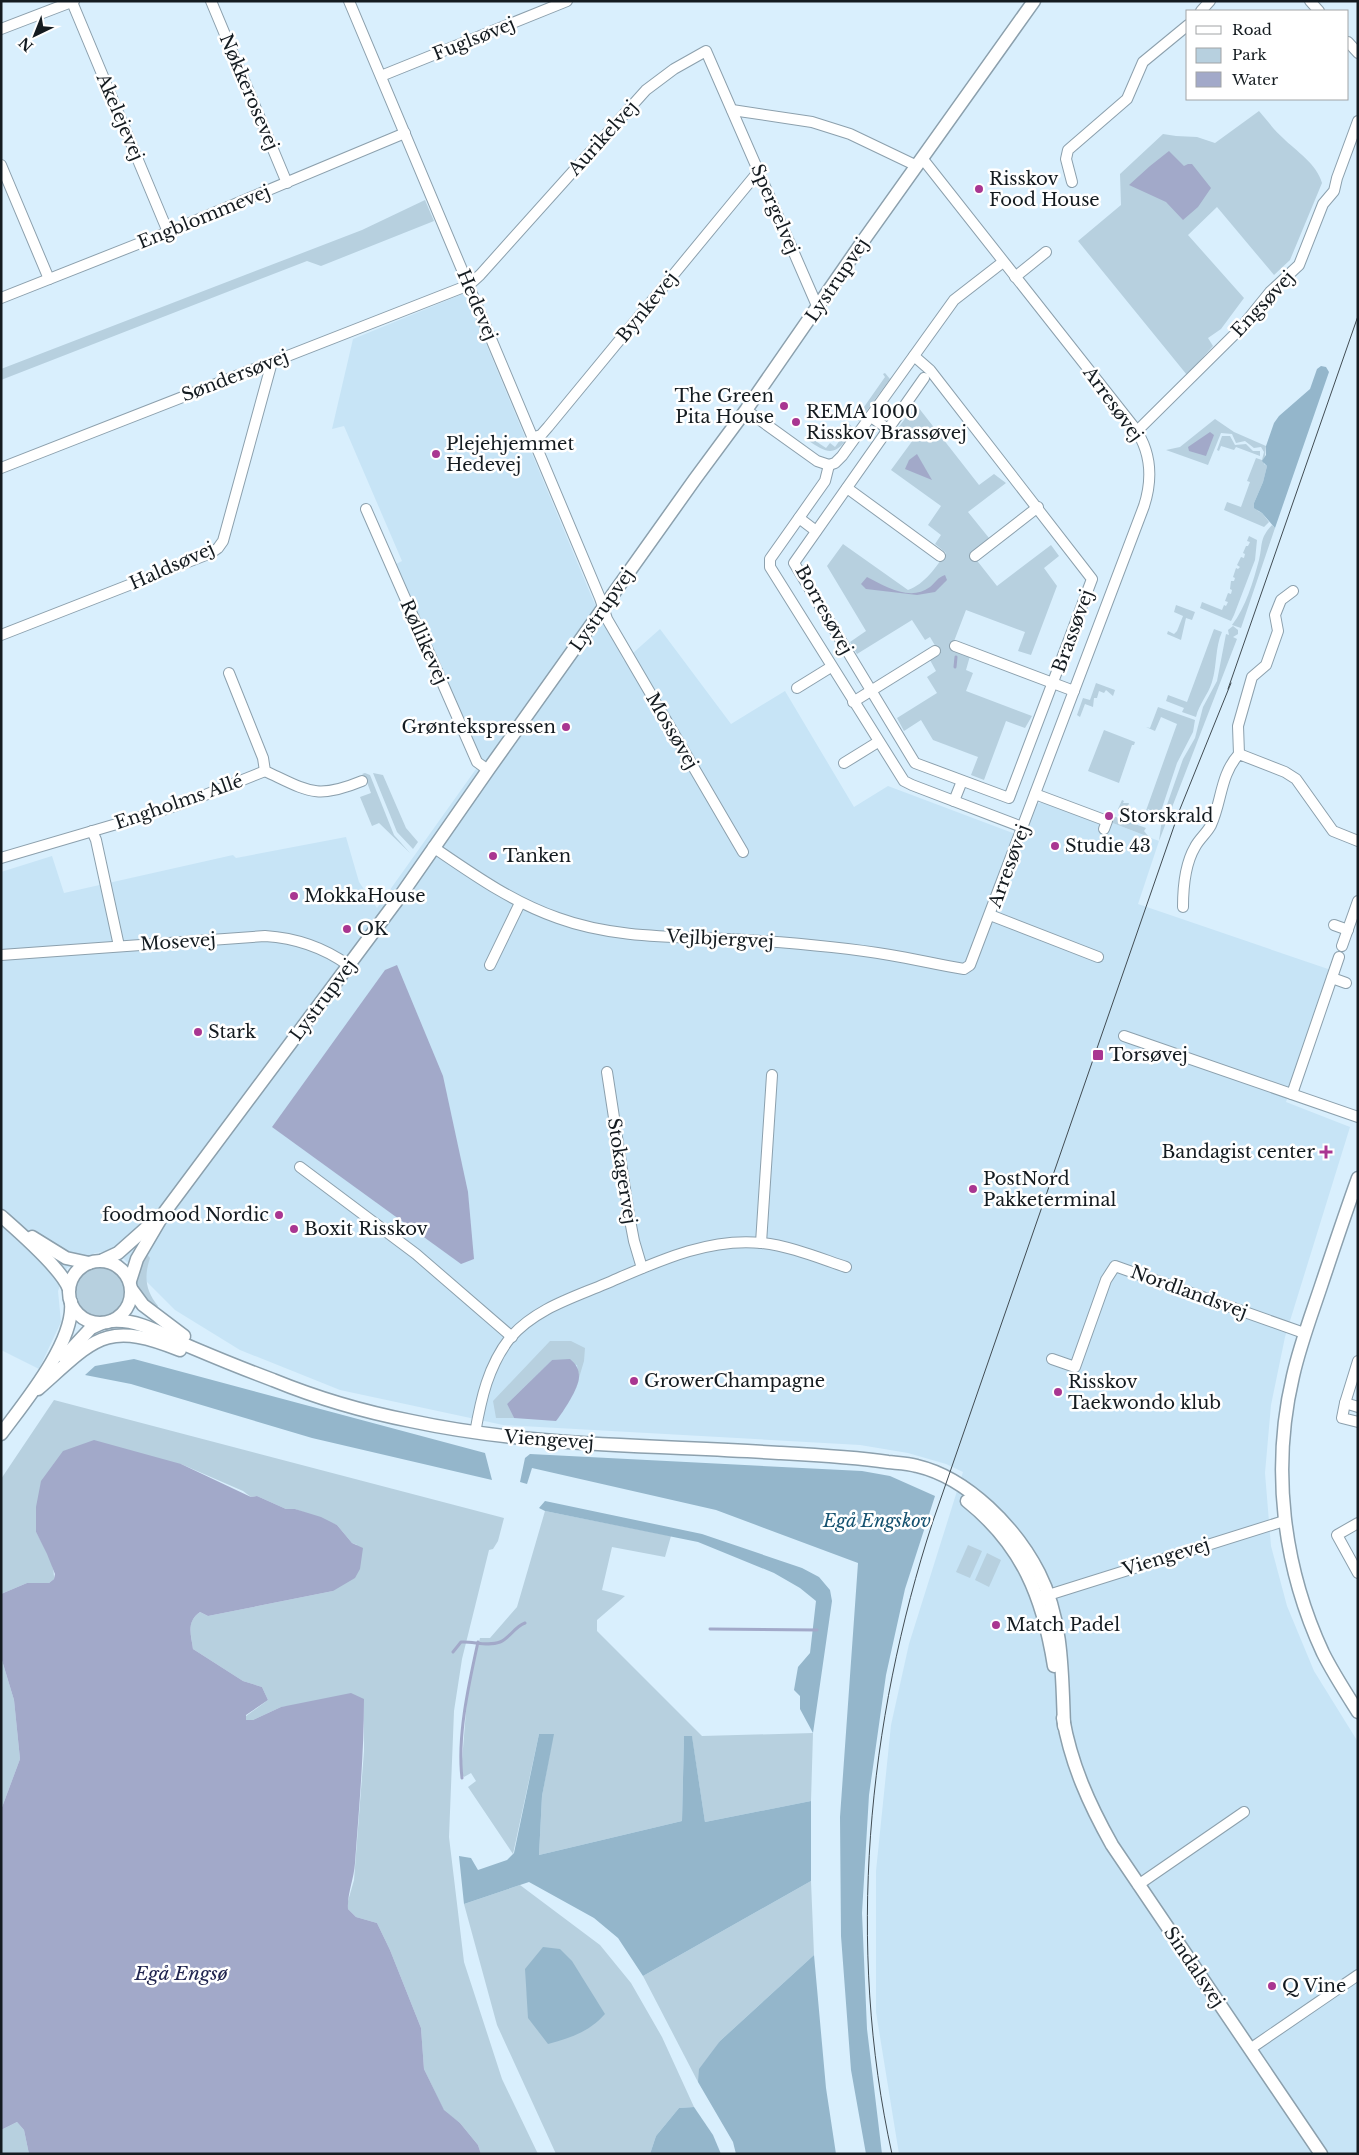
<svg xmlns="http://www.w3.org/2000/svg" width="1359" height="2155" font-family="'Libre Baskerville',serif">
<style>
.built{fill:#c7e4f6}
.green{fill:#b7d0df}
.forest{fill:#94b6cb}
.water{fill:#a2a9c9}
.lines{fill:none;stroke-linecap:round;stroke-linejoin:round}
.stream{stroke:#a2a9c9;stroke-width:3}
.minor-casing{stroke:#8ca0ad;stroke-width:12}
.tertiary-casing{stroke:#8ca0ad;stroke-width:15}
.minor{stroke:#fff;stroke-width:10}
.tertiary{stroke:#fff;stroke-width:12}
.tram{stroke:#414c53;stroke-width:1}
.poi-dot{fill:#a93691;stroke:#fff;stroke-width:2}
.labels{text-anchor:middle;stroke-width:5;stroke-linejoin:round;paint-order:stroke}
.street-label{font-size:18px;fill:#141b20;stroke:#fff}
.poi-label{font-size:18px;fill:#141b20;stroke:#fff;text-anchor:start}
.park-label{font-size:18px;font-style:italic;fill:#14516f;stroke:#fff}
.water-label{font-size:19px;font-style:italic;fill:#20254f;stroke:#fff}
</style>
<rect width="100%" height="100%" fill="#d9effd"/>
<path class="built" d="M465,293L593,600L624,661L660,629L731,724L785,691L854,807L888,786L1023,837L1035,807L1037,804L1043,802L1099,824L1100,826L1110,822L1159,841L1138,904L1331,970L1286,1102L1350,1127L1285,1337L1271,1405L1265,1473L1271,1546L1287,1606L1314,1671L1358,1742V2154H899L876,2012V1871L891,1725L909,1644L963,1472L946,1464L908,1453L860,1445L503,1425L340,1390L240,1350L175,1310L124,1259L110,1251L95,1253L67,1268L58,1291L61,1322L39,1369L1,1350V872L52,856L64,893L233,855L236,858L346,837L359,882L377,908L481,762L394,565L402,561L344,426L332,429L353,339Z"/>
<g class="green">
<path d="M1259,111C1267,120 1274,130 1283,138C1296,151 1317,164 1322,183L1290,260L1274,275L1217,207L1188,235L1244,298L1221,329L1208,338L1213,346L1187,375L1078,241L1121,205L1120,174L1163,134L1176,136L1197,137L1215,143Z"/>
<path d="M425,200L434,221L321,266L307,261L1,380V369L362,230Z"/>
<path d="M885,373L890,379L859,421L854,417H857L885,377L883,374Z"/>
<path d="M918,407L979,485L994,474L1006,483L968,512L989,538L971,553L997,586L1051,545L1059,556L1044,568L1057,586L1031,655L1018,651L1025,632L966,610L951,649L970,656L966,670L973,673L966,691L1032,716L1025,728L1006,721L984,780L971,775L978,757L933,740L921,720L904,731L897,718L937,693L927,677L936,671L930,660L940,654L930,637L925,640L912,620L857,654L850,642L866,631L827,566L843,544L908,590C925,584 936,567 946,553L935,544L941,535L928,525L941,506L891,470L913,440L898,428L907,416Z"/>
<path d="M1215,419L1234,432L1266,446L1264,464L1267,466L1263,482L1254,503L1258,511L1262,513L1269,522L1264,527L1224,510L1227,502L1241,507L1250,482L1247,481L1256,458L1262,460L1264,452L1261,447L1254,448L1245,441L1236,443L1232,434L1221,433L1208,465L1166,450L1180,447Z"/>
<path d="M849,424L855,429C836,454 833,458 806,439L808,436L826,448L830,443L835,447L850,426Z"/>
<path d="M1222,436H1230L1235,445L1246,444L1253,451H1260V456L1236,447L1234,450L1221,446L1219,451L1217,450Z"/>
<path d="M1272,525L1275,528L1241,628L1232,625C1246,607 1253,582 1259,560C1263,544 1259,539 1272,525Z"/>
<path d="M1249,536L1257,540L1255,560L1234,615L1231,621L1200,608L1202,602L1222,610L1224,605L1226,606L1228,602L1225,601L1228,593L1231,594L1232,590L1230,589L1231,581H1234L1235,578L1233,577L1236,568L1238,569L1240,567L1237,565L1241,557L1244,558L1245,554L1243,553L1246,546H1248L1250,542L1247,541Z"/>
<path d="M1176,605L1195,612L1192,620L1186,618L1181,640L1167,634L1168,631L1174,634L1177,631L1183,616L1174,612Z"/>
<path d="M1233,626L1238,630V634L1233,637L1237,639L1159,841L1162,819L1183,759L1195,738L1203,707L1217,681L1226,634L1229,635L1228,630Z"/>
<path d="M1214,629L1222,632C1215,647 1217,666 1212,682C1208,695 1199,704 1196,717L1182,712L1184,708L1166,701L1168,695L1187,702Z"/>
<path d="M1096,683L1115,690L1113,696L1106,690L1104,693L1099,691L1097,698H1094L1093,707L1085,704L1080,717L1077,715L1083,698L1090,700Z"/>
<path d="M1158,707L1195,720L1193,732L1177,763L1158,820L1150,817L1152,811L1148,809L1142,824L1123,817L1125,812L1118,809L1122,800L1124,801L1123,803H1129L1126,813L1143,819L1177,724L1161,717L1155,731L1146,727L1150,728Z"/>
<path d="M1104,730L1135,742L1134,745H1132L1119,783L1088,771Z"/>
<path d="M365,773L370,775L394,835L410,853L379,823L372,826L360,797L371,793L365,777L362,774Z"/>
<path d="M373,773L383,775L406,828L418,842L413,849L397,832Z"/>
<path d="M1113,816L1146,828L1144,831L1149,837L1110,822Z"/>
<path d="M145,1252L150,1258C144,1276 145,1290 158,1306L155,1311C131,1283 134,1286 145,1252Z"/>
<circle cx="100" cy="1292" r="26"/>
<path d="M550,1341H571L585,1348L584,1361L579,1378L577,1365L552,1360L507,1404L514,1418H496L493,1401Z"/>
<path d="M54,1400L504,1518L498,1541L493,1549L489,1550L462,1659L454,1711L449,1837L464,1962L502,2079L538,2154H481L478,2145L460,2123L444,2111L424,2069L421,2028L390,1950L377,1923L356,1917L348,1909V1901L354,1880L364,1751V1699L281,1707L253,1720H246V1716L268,1700L262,1687L243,1681L193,1649C191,1633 186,1622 200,1612L208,1616L333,1591L357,1545L352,1543L337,1525L295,1509H286L257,1496L251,1497L243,1491L181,1464L36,1532C43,1545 55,1563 54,1579L49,1583H27L1,1594V1479Z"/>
<path d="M545,1511L671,1536L665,1557L612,1547L602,1590L625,1596L597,1620V1631L702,1736L813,1733L811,1801L705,1822L692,1737L684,1736L682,1821L539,1855L542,1796L553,1735L539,1734L513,1854L468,1787L476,1781L471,1773L464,1777L461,1773L468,1687L480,1638H490L517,1607Z"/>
<path d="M968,1545L982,1551L970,1578L956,1572Z"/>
<path d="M987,1553L1001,1560L989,1587L975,1580Z"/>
<path d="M1,1657L14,1700L20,1759L1,1810Z"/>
<path d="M811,1881L814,1955L720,2041L698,2082L643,1976Z"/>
<path d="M520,1885L600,1945L631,1983L662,2037L694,2107L679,2108L656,2136L650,2154H556L497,2025L464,1904Z"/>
<path d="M17,2122L24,2130L29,2154H1V2130Z"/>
</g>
<g class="forest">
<path d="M1321,366L1326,367L1329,372L1275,528L1262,513L1254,508V503L1263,482L1267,466L1262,461L1266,455V446L1274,423L1279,416L1310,389L1317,369Z"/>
<path d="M134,1359L485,1453L492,1480L312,1438L131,1384L85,1375L95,1366Z"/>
<path d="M530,1454L862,1471L890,1476L935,1496L905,1589L886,1675L869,1795L862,1913L867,2029L882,2154H866L851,2070L841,1936L840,1817L858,1563L716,1510L532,1468L527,1484L520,1482L525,1458Z"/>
<path d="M545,1501L702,1534L802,1568L819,1577L830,1590L832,1601L813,1733L800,1709V1696L794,1690L798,1667L810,1653L816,1601L800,1588L774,1573L698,1542L545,1511L539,1508Z"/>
<path d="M539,1734H554L542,1796L539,1855L682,1821L684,1736H692L705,1822L811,1801V1881L643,1976L618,1938L594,1918L529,1882L464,1904L459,1856L471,1858L478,1870L507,1860L514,1853Z"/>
<path d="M543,1947L560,1949L572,1961L605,2014C589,2032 570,2038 548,2044L528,2018L525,1969Z"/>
<path d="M814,1955L826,2088L836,2154H736L733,2142L698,2082L699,2069L720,2041Z"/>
<path d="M694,2107L713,2135L721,2154H650L656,2136L679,2108Z"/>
</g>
<g class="water">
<path d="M1169,151L1184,166L1188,164H1192L1211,188L1198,207L1183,220L1166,202L1129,185L1150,166Z"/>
<path d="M1210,432L1214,435L1206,456L1189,451L1188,447Z"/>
<path d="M917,454L932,480L905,469L909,460Z"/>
<path d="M945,575L947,580L935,592L917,595L866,589L861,584L867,577C885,586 910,602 930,587C935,583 938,577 945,575Z"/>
<path d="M397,965L443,1076L468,1192L474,1259L461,1264L272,1127L385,970Z"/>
<path d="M570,1359C576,1364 579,1369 579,1377C579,1388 563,1412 556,1421L514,1418L507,1404L552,1360Z"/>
<path d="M94,1440L181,1464L251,1497L257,1496L286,1509H295L321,1517L337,1525L352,1543L363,1548L360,1569L355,1578L333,1591L208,1616L200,1612C186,1622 191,1634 193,1649L243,1681L262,1687L268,1700L246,1715V1720H253L281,1707L351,1693L364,1699C364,1754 359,1808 355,1863C354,1879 347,1894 348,1909L356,1917L377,1923L390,1950L421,2028L424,2069L444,2110L460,2123L478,2145L481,2154H29L24,2130L17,2122L1,2130V1810L20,1759L14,1700L1,1657V1594L27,1583H49L54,1579L55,1574L47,1554L36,1532V1507L41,1481L63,1451Z"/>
</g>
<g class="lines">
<g class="stream">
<path d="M955,667L956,657"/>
<path d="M710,1629L817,1630"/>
<path d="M453,1652L461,1642C473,1641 488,1647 500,1642C510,1638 514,1627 525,1623"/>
<path d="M462,1778C457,1736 469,1683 478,1642"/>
</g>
<g class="minor-casing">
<g id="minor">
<path d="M211,1L287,183"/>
<path d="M349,1L600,598L607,619L743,852"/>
<path d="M1310,1L1319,11"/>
<path d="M72,2L168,232"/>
<path d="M1201,11L1210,1"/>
<path d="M1,29L74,1"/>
<path d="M1348,42L1358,53"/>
<path d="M381,76L567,1"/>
<path d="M732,110L812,122L850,134L917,166"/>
<path d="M1,165L49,279"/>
<path d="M1072,182L1066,159L1068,150L1127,99L1143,62L1188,25"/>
<path d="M1015,277L1046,252"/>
<path d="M1,298L168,232L405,133"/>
<path d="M914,356L930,370L1092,579L1009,798L915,763L794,563L924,378"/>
<path d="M746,410L817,461L829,465"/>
<path d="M871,417L888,429"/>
<path d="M1137,431L1240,329L1270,292L1299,265L1323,204L1334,191L1337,178L1358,121"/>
<path d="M532,438L541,435L548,427L758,172"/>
<path d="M829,465L825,481L770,559V567L904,781L912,785L1022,827"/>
<path d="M829,465L835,463L842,456L954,300L1003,262"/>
<path d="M1,468L469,285L480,275L646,90L674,69L706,51L818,308"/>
<path d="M847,488L940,556"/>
<path d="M366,509L477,762L488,770"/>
<path d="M799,518L816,531"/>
<path d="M975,556L1038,507"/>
<path d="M1,635L211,553L218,548L223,541L272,362"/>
<path d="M955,646L1074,691"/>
<path d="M229,673L263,758L265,771C308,791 316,800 362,781"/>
<path d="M797,688L831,667"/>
<path d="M853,702L935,651"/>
<path d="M1239,754L1238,726L1252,677L1266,665L1278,631L1275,615L1281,600L1293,591"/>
<path d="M844,763L878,742"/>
<path d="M1035,794L1107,821L1104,829"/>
<path d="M954,801L962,781"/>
<path d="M92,831L96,840L119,946"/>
<path d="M433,847C474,875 512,902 558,918C618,940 684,936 746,940C794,943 842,947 890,955C915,959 939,965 964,969L970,965L1144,506C1153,478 1151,451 1134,427L922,158"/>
<path d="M1,858L154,813L195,799L265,771"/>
<path d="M1183,907C1183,887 1185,864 1195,847C1199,839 1207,833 1211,825C1222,801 1220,775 1239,754L1285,772L1296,779L1333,831L1358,841"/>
<path d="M990,915L1098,957"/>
<path d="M1334,925L1348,930"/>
<path d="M1342,946L1358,901"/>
<path d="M1,955L265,936C296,938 323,947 348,965"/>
<path d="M490,965L520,903"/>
<path d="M1332,978L1346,983"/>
<path d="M1124,1036L1358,1117"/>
<path d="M607,1072L629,1215L634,1241L642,1268"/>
<path d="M1292,1094L1339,957"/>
<path d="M300,1167L416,1254L512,1337"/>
<path d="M761,1243L772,1075"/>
<path d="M1052,1359L1075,1367L1106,1280L1115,1266L1304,1333"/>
<path d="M1358,1361L1345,1403L1342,1418L1358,1422"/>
<path d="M1345,1403L1358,1407"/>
<path d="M475,1433C481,1399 488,1366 510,1338C535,1309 572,1298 605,1284C654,1263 707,1237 762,1243C790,1246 819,1258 846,1267"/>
<path d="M1358,1523L1337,1535L1358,1573"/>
<path d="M1042,1597L1284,1521"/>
<path d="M1138,1885L1244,1812"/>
<path d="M1250,2049L1358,1975"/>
</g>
</g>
<g class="tertiary-casing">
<g id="tertiary">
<path d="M1358,1178C1345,1214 1333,1250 1321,1286C1311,1316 1300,1345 1293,1376C1271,1469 1283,1567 1323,1653C1333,1673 1346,1693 1358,1712"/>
<path d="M1,1216C18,1231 62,1269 69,1289"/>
<path d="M32,1237L66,1258L89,1263"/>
<path d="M103,1260L118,1253L154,1221"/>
<circle cx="100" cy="1292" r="31"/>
<path d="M130,1281L137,1259L164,1213L401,895L488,770L695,479L746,410L863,241L1034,1"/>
<path d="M132,1290L143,1305L184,1336"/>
<path d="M112,1321C142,1319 166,1337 193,1348C219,1359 246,1370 273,1380C317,1398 365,1412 411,1421C532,1447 656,1445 779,1453C815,1455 852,1457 888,1462C897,1463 907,1463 917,1466C968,1478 1016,1528 1039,1573C1063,1620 1062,1674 1064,1726"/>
<path d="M64,1357L91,1328L102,1323"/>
<path d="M38,1389C94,1340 104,1319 180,1350"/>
<path d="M1,1434C24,1403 75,1342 71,1302"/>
<path d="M967,1501C1022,1545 1043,1597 1054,1666"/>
<path d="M1063,1718C1071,1764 1089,1804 1112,1845L1321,2154"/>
</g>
</g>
<use href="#minor" class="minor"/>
<use href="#tertiary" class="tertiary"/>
<g class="tram">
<path d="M1228,689L1358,316"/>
<path d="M892,2154C846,1946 867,1723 933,1521L1180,809L1231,683"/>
</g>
</g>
<g class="poi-dot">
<circle cx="979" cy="189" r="5"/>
<circle cx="784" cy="406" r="5"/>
<circle cx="796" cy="422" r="5"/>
<circle cx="436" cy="454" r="5"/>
<circle cx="566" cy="727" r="5"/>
<circle cx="1109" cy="816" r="5"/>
<circle cx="1055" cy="846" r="5"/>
<circle cx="493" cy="856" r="5"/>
<circle cx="294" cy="896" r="5"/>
<circle cx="347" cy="929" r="5"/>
<circle cx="198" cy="1032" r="5"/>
<rect x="1092" y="1049" width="12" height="12" rx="2.5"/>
<path d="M1323.5 1144.5h5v5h5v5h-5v5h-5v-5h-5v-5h5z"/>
<circle cx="973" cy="1189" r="5"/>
<circle cx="279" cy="1215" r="5"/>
<circle cx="294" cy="1229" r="5"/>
<circle cx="634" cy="1381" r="5"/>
<circle cx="1058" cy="1392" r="5"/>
<circle cx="996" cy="1625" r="5"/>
<circle cx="1272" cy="1986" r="5"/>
</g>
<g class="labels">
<g class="street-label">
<text transform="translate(474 39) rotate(-22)" y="6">Fuglsøvej</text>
<text transform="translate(249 92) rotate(67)" y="6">Nøkkerosevej</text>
<text transform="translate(120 117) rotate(67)" y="6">Akelejevej</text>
<text transform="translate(603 138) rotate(-48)" y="6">Aurikelvej</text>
<text transform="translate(775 209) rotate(67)" y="6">Spergelvej</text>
<text transform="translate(204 217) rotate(-22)" y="6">Engblommevej</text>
<text transform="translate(837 280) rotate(-56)" y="6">Lystrupvej</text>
<text transform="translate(1263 304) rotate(-47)" y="6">Engsøvej</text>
<text transform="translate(477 305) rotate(67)" y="6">Hedevej</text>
<text transform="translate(647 307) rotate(-51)" y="6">Bynkevej</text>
<text transform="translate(235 376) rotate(-21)" y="6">Søndersøvej</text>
<text transform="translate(1113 404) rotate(54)" y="6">Arresøvej</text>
<text transform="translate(172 566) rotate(-24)" y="6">Haldsøvej</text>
<text transform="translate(602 610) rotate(-55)" y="6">Lystrupvej</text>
<text transform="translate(824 610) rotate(61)" y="6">Borresøvej</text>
<text transform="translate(1073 631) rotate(-70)" y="6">Brassøvej</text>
<text transform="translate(424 642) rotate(66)" y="6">Røllikevej</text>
<text transform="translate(672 731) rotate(60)" y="6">Mossøvej</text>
<text transform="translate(179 802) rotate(-19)" y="6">Engholms Allé</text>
<text transform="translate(1009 866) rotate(-70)" y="6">Arresøvej</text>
<text transform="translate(720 939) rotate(3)" y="6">Vejlbjergvej</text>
<text transform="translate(178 942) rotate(-4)" y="6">Mosevej</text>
<text transform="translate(323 1000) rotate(-53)" y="6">Lystrupvej</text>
<text transform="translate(622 1171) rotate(81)" y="6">Stokagervej</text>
<text transform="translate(1189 1292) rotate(20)" y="6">Nordlandsvej</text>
<text transform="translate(549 1440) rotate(4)" y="6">Viengevej</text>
<text transform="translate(1166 1557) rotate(-17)" y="6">Viengevej</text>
<text transform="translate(1194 1967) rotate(56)" y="6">Sindalsvej</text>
</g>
<g class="poi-label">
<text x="989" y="185">Risskov<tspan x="989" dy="21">Food House</tspan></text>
<text x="774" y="402" text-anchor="end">The Green<tspan x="774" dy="21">Pita House</tspan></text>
<text x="806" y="418">REMA 1000<tspan x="806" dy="21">Risskov Brassøvej</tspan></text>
<text x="446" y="450">Plejehjemmet<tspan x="446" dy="21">Hedevej</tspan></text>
<text x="556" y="733" text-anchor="end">Grøntekspressen</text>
<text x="1119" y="822">Storskrald</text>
<text x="1065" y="852">Studie 43</text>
<text x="503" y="862">Tanken</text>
<text x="304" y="902">MokkaHouse</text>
<text x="357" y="935">OK</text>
<text x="208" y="1038">Stark</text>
<text x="1109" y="1061">Torsøvej</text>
<text x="1315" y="1158" text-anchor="end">Bandagist center</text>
<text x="983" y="1185">PostNord<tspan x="983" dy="21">Pakketerminal</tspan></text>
<text x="269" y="1221" text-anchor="end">foodmood Nordic</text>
<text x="304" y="1235">Boxit Risskov</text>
<text x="644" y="1387">GrowerChampagne</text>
<text x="1068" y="1388">Risskov<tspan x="1068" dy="21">Taekwondo klub</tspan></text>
<text x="1006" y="1631">Match Padel</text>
<text x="1282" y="1992">Q Vine</text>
</g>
<g class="park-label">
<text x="877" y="1527">Egå Engskov</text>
</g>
<g class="water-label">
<text x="181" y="1980">Egå Engsø</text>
</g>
</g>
<rect width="1359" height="2155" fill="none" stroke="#141b20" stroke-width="5"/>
<rect x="1186" y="10" width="162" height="90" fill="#ffffff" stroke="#a1a4a6"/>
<rect x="1196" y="26" width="25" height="8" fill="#ffffff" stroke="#a1a4a6"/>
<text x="1232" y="35" font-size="15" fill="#141b20">Road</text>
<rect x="1196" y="48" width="25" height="15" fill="#b7d0df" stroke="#a1a4a6"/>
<text x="1232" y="60" font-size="15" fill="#141b20">Park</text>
<rect x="1196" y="72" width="25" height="15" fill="#a2a9c9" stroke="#a1a4a6"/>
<text x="1232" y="85" font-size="15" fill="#141b20">Water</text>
<g transform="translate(35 35) rotate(223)" stroke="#ffffff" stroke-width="4" paint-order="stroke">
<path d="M0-4L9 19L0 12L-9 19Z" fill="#141b20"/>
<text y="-8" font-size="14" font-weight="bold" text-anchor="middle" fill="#141b20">N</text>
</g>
</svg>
